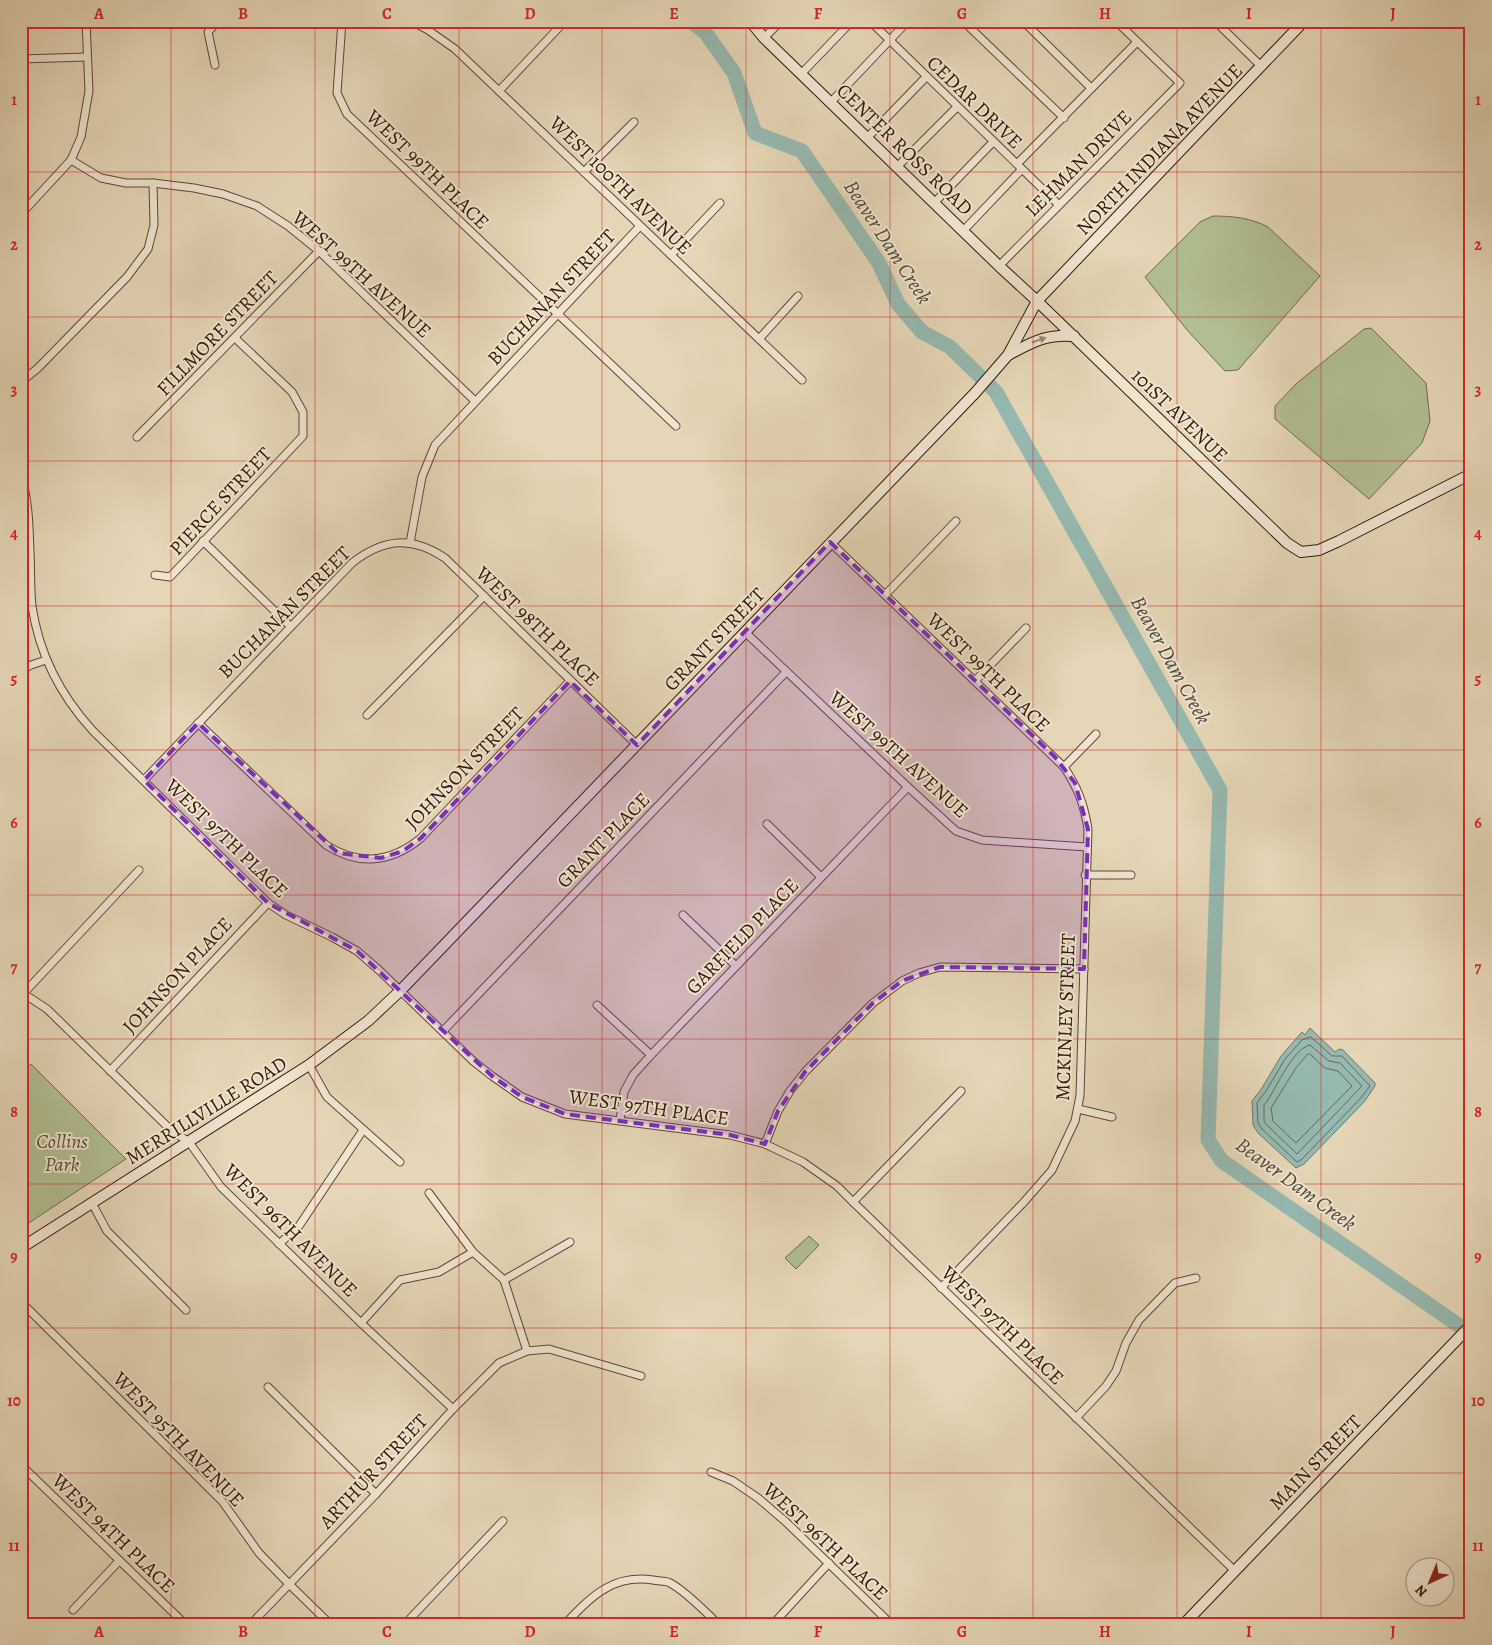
<svg xmlns="http://www.w3.org/2000/svg" width="1492" height="1645" font-family="Alegreya,serif">
<style>
.green{fill:#b1be91;stroke:#726a4c}
.water{fill:#96b9b0;stroke:#6e786c}
.lines{fill:none;stroke-linecap:round;stroke-linejoin:round}
.shore{stroke:#64685c;stroke-width:1}
.river{stroke:#96b9b0;stroke-width:15}
.street-casing{stroke:#604733;stroke-width:9}
.secondary-casing{stroke:#331707;stroke-width:12}
.street{stroke:#eee4d0;stroke-width:7}
.secondary{stroke:#eee4d0;stroke-width:10}
.oneway{fill:#9a8876}
.marked{fill:#7b2cbf;fill-opacity:0.2;stroke:#7b2cbf;stroke-width:4;stroke-dasharray:10 6;stroke-linejoin:round}
.grid{fill:none;stroke:#d62828;stroke-width:1;stroke-opacity:0.55}
.labels{text-anchor:middle;stroke-width:4;stroke-linejoin:round;paint-order:stroke}
.street-label{font-size:20px;fill:#331707;stroke:#eee4d0}
.park-label{font-size:20px;font-style:italic;fill:#594930;stroke:#eee4d0}
.water-label{font-size:21px;font-style:italic;fill:#51483a;stroke:#eee4d0}
.neatline{fill:none;stroke:#d62828;stroke-width:2}
.grid-label{font-size:16px;text-anchor:middle;font-weight:bold;fill:#d62828}
</style>
<rect width="100%" height="100%" fill="#e5d6b7"/>
<filter id="stains"><feTurbulence type="fractalNoise" baseFrequency=".004" numOctaves="4"/><feColorMatrix values="0 0 0 0 .2 0 0 0 0 .09 0 0 0 0 .02 0 0 0 .5 -.17"/></filter>
<radialGradient id="worn" r=".72"><stop offset=".6" stop-color="#630" stop-opacity="0"/><stop offset="1" stop-color="#630" stop-opacity=".3"/></radialGradient>
<g class="green">
<path d="M1213,216C1233,216 1251,218 1268,227L1320,276L1238,370L1225,371L1187,330L1145,277L1200,222Z"/>
<path d="M1371,328L1426,383L1430,421L1422,443L1369,499L1275,419V406L1297,383L1364,329Z"/>
<path d="M31,1064L126,1159L21,1228V1074Z"/>
<path d="M809,1236L819,1245L796,1269L785,1258Z"/>
</g>
<path class="water" d="M1310,1028L1335,1052L1340,1049L1343,1050L1375,1083V1086L1364,1102L1304,1164L1296,1168L1258,1133L1253,1125L1252,1101L1262,1088L1281,1056L1302,1032L1305,1035Z"/>
<g class="lines">
<g class="shore">
<path d="M1311,1037L1332,1056H1342L1370,1086L1360,1099L1301,1160L1297,1162L1262,1129L1258,1123L1257,1103L1266,1091L1285,1059L1302,1040Z"/>
<path d="M1310,1045L1329,1061L1340,1063L1362,1086L1297,1154L1267,1125L1264,1121V1105C1276,1091 1291,1049 1310,1045Z"/>
<path d="M1308,1054H1310L1325,1068L1338,1071L1352,1086L1296,1143L1273,1121L1271,1108L1296,1068Z"/>
</g>
<path class="river" d="M691,21L705,32L734,73L755,133L802,151L879,263L898,304L922,332L950,347L996,392L1220,790L1208,1140L1222,1161L1471,1334"/>
<g class="street-casing">
<g id="street">
<path d="M342,21L337,93L347,114L676,426"/>
<path d="M411,21L428,30L455,49L802,380"/>
<path d="M870,21L1059,205"/>
<path d="M963,21L1064,118"/>
<path d="M1023,21L1091,88"/>
<path d="M1215,21L1262,67"/>
<path d="M764,38L781,21"/>
<path d="M21,59L87,57"/>
<path d="M215,65L208,32L218,21"/>
<path d="M802,73L852,21"/>
<path d="M499,91L565,21"/>
<path d="M831,102L908,21"/>
<path d="M868,137L926,77"/>
<path d="M71,160L101,178L126,183H153L194,188L223,194L257,206L288,226L319,251L475,401"/>
<path d="M1017,164L1137,42"/>
<path d="M897,167L957,107"/>
<path d="M584,172L634,122"/>
<path d="M934,203L993,142"/>
<path d="M21,214L71,160L81,137L89,91L86,21"/>
<path d="M963,231L1022,169"/>
<path d="M671,255L720,203"/>
<path d="M999,266L1180,83L1116,21"/>
<path d="M759,339L798,296"/>
<path d="M21,382L38,368L127,277L148,249L154,225L153,183"/>
<path d="M137,437L319,251"/>
<path d="M21,476C29,501 29,527 30,552C31,570 30,588 32,606C39,654 60,695 93,731L268,903L286,915L332,937L357,951L380,971L473,1061L492,1076L522,1097L565,1114L730,1135L765,1144L803,1162L837,1186L853,1202L1235,1571"/>
<path d="M203,541L290,626"/>
<path d="M830,542L1064,767C1078,788 1084,804 1088,829L1080,1096L1075,1121L1052,1170L1024,1202L941,1288"/>
<path d="M410,543L422,477L435,445L640,226"/>
<path d="M155,575L170,577L303,436V412L292,392L235,338"/>
<path d="M885,595L956,521"/>
<path d="M745,632L908,787L956,831L982,840L1087,847"/>
<path d="M21,671L31,665L46,660"/>
<path d="M975,681L1026,628"/>
<path d="M367,715L484,596"/>
<path d="M198,723L326,845C358,866 391,863 421,838L570,681"/>
<path d="M1064,767L1096,734"/>
<path d="M144,780L352,563C384,538 412,536 445,558L637,745"/>
<path d="M767,824L821,877"/>
<path d="M1085,875H1131"/>
<path d="M683,915L736,966"/>
<path d="M21,992L47,1009L172,1131L189,1142L221,1187L361,1323L453,1409"/>
<path d="M22,995L139,870"/>
<path d="M597,1005L651,1055"/>
<path d="M443,1031L786,672"/>
<path d="M309,1065L327,1097L400,1162"/>
<path d="M110,1071L268,903"/>
<path d="M1078,1109L1112,1117"/>
<path d="M620,1120L624,1092L633,1075L651,1055L908,787"/>
<path d="M765,1144L778,1111L790,1091L805,1072L873,1003L902,981L919,973L940,967L1084,969"/>
<path d="M429,1193L473,1252L504,1280L527,1351"/>
<path d="M853,1202L961,1091"/>
<path d="M92,1203L107,1231L186,1310"/>
<path d="M279,1244L299,1226L363,1130"/>
<path d="M504,1280L570,1242"/>
<path d="M21,1302L222,1501L259,1553L289,1584L330,1624"/>
<path d="M361,1323L400,1280L439,1272L473,1252"/>
<path d="M268,1387L376,1494"/>
<path d="M1076,1418L1106,1386L1116,1371L1126,1343L1139,1320L1175,1283L1196,1278"/>
<path d="M21,1465L185,1624"/>
<path d="M711,1472L733,1481L758,1498L786,1522L891,1624"/>
<path d="M73,1610L119,1561"/>
<path d="M251,1624L376,1494L453,1409L499,1363L527,1351L549,1349L641,1376"/>
<path d="M405,1624L503,1521"/>
<path d="M565,1624C591,1597 612,1574 653,1580C658,1581 664,1581 668,1582C682,1588 707,1613 718,1624"/>
<path d="M773,1624L829,1563"/>
</g>
</g>
<g class="secondary-casing">
<g id="secondary">
<path d="M750,21L764,38L999,266L1037,301L1287,543L1301,552L1319,550L1339,541L1471,474"/>
<path d="M1008,355C1033,342 1045,334 1074,336"/>
<path d="M21,1248L309,1065L368,1021L401,990L975,393L1008,355L1037,301L1304,21"/>
<path d="M1184,1624L1471,1325"/>
</g>
</g>
<use href="#street" class="street"/>
<use href="#secondary" class="secondary"/>
</g>
<defs><path id="oneway-solid" d="M-6-.8H1V-3.2L6.5 0L1 3.2V.8H-6Z" transform="scale(1.25)"/></defs>
<use class="oneway" href="#oneway-solid" transform="translate(1039 340) rotate(-19)"/>
<path class="marked" d="M830,542L1055,757L1075,783L1088,829L1084,969L940,967L902,981L873,1003L805,1072L778,1111L765,1144L730,1135L565,1114L522,1097L492,1076L357,951L268,903L144,780L198,723L338,853L381,858L403,851L421,838L570,681L637,745Z"/>
<path class="grid" d="M171,21V1624M315,21V1624M459,21V1624M602,21V1624M746,21V1624M890,21V1624M1033,21V1624M1177,21V1624M1321,21V1624M21,172H1471M21,317H1471M21,461H1471M21,606H1471M21,750H1471M21,895H1471M21,1039H1471M21,1184H1471M21,1328H1471M21,1473H1471"/>
<g class="labels">
<g class="street-label">
<text transform="translate(975 102) rotate(44)" y="7">CEDAR DRIVE</text>
<text transform="translate(905 149) rotate(44)" y="7">CENTER ROSS ROAD</text>
<text transform="translate(1159 149) rotate(-46)" y="7">NORTH INDIANA AVENUE</text>
<text transform="translate(1078 163) rotate(-45)" y="7">LEHMAN DRIVE</text>
<text transform="translate(428 169) rotate(44)" y="7">WEST 99TH PLACE</text>
<text transform="translate(621 185) rotate(44)" y="7">WEST 100TH AVENUE</text>
<text transform="translate(362 274) rotate(42)" y="7">WEST 99TH AVENUE</text>
<text transform="translate(551 297) rotate(-47)" y="7">BUCHANAN STREET</text>
<text transform="translate(217 333) rotate(-46)" y="7">FILLMORE STREET</text>
<text transform="translate(1180 415) rotate(44)" y="7">101ST AVENUE</text>
<text transform="translate(220 501) rotate(-47)" y="7">PIERCE STREET</text>
<text transform="translate(284 612) rotate(-45)" y="7">BUCHANAN STREET</text>
<text transform="translate(538 626) rotate(44)" y="7">WEST 98TH PLACE</text>
<text transform="translate(714 639) rotate(-46)" y="7">GRANT STREET</text>
<text transform="translate(989 672) rotate(44)" y="7">WEST 99TH PLACE</text>
<text transform="translate(899 754) rotate(42)" y="7">WEST 99TH AVENUE</text>
<text transform="translate(464 768) rotate(-46)" y="7">JOHNSON STREET</text>
<text transform="translate(227 838) rotate(44)" y="7">WEST 97TH PLACE</text>
<text transform="translate(603 840) rotate(-46)" y="7">GRANT PLACE</text>
<text transform="translate(742 936) rotate(-46)" y="7">GARFIELD PLACE</text>
<text transform="translate(177 975) rotate(-47)" y="7">JOHNSON PLACE</text>
<text transform="translate(1065 1017) rotate(-88)" y="7">MCKINLEY STREET</text>
<text transform="translate(649 1107) rotate(8)" y="7">WEST 97TH PLACE</text>
<text transform="translate(206 1110) rotate(-32)" y="7">MERRILLVILLE ROAD</text>
<text transform="translate(291 1230) rotate(45)" y="7">WEST 96TH AVENUE</text>
<text transform="translate(1003 1325) rotate(44)" y="7">WEST 97TH PLACE</text>
<text transform="translate(179 1439) rotate(46)" y="7">WEST 95TH AVENUE</text>
<text transform="translate(1315 1462) rotate(-46)" y="7">MAIN STREET</text>
<text transform="translate(373 1471) rotate(-47)" y="7">ARTHUR STREET</text>
<text transform="translate(114 1533) rotate(44)" y="7">WEST 94TH PLACE</text>
<text transform="translate(826 1541) rotate(43)" y="7">WEST 96TH PLACE</text>
</g>
<g class="park-label">
<text x="62" y="1148">Collins<tspan x="62" dy="23">Park</tspan></text>
</g>
<g class="water-label">
<text transform="translate(888 242) rotate(57)" y="7">Beaver Dam Creek</text>
<text transform="translate(1171 660) rotate(61)" y="7">Beaver Dam Creek</text>
<text transform="translate(1296 1184) rotate(36)" y="7">Beaver Dam Creek</text>
</g>
</g>
<rect width="1492" height="1645" fill="none" stroke="#e5d6b7" stroke-width="55"/>
<g transform="translate(1430 1582) rotate(224)"><circle r="24" fill="#eee4d0" stroke="#a39280"/>
<path d="M0-4L9 19L0 12L-9 19Z" fill="#8f2418"/>
<text y="-8" font-size="14" font-weight="bold" text-anchor="middle" fill="#331707">N</text>
</g>
<rect x="28" y="28" width="1436" height="1590" class="neatline"/>
<g class="grid-label">
<text x="99" y="19">A</text>
<text x="243" y="19">B</text>
<text x="387" y="19">C</text>
<text x="530" y="19">D</text>
<text x="674" y="19">E</text>
<text x="818" y="19">F</text>
<text x="962" y="19">G</text>
<text x="1105" y="19">H</text>
<text x="1249" y="19">I</text>
<text x="1393" y="19">J</text>
<text x="14" y="105">1</text>
<text x="1478" y="105">1</text>
<text x="14" y="250">2</text>
<text x="1478" y="250">2</text>
<text x="14" y="395">3</text>
<text x="1478" y="395">3</text>
<text x="14" y="539">4</text>
<text x="1478" y="539">4</text>
<text x="14" y="684">5</text>
<text x="1478" y="684">5</text>
<text x="14" y="828">6</text>
<text x="1478" y="828">6</text>
<text x="14" y="973">7</text>
<text x="1478" y="973">7</text>
<text x="14" y="1117">8</text>
<text x="1478" y="1117">8</text>
<text x="14" y="1262">9</text>
<text x="1478" y="1262">9</text>
<text x="14" y="1406">10</text>
<text x="1478" y="1406">10</text>
<text x="14" y="1551">11</text>
<text x="1478" y="1551">11</text>
<text x="99" y="1637">A</text>
<text x="243" y="1637">B</text>
<text x="387" y="1637">C</text>
<text x="530" y="1637">D</text>
<text x="674" y="1637">E</text>
<text x="818" y="1637">F</text>
<text x="962" y="1637">G</text>
<text x="1105" y="1637">H</text>
<text x="1249" y="1637">I</text>
<text x="1393" y="1637">J</text>
</g>
<rect width="100%" height="100%" filter="url(#stains)"/>
<rect width="100%" height="100%" fill="url(#worn)"/>
</svg>
